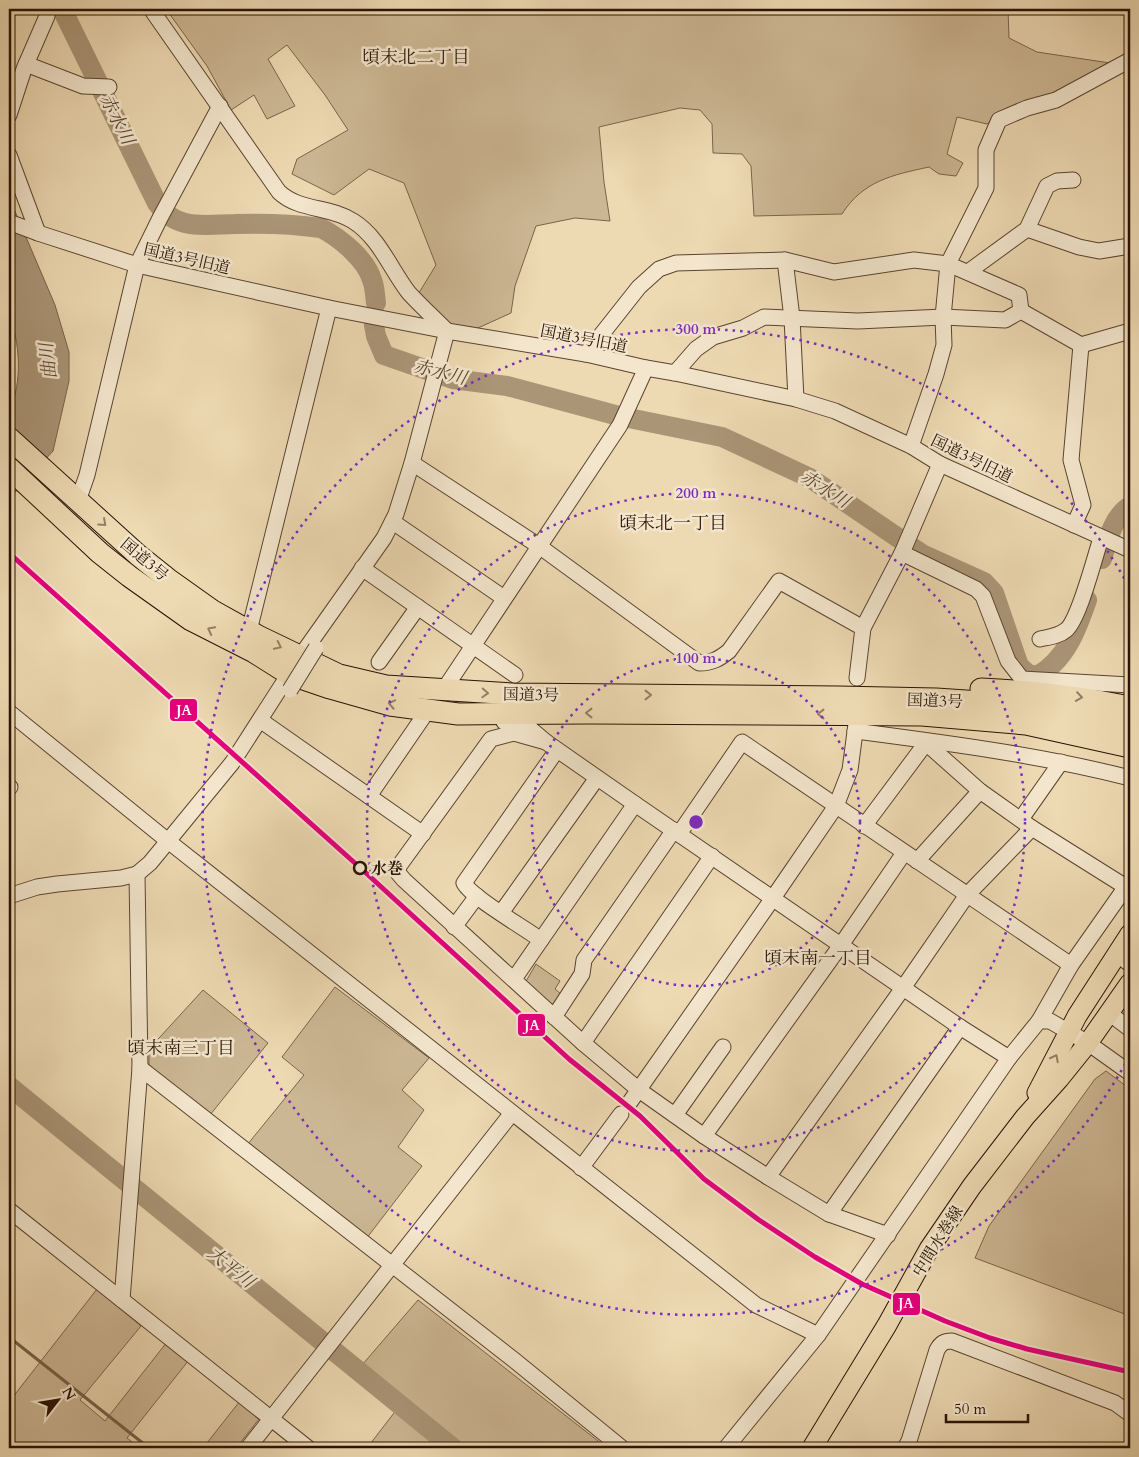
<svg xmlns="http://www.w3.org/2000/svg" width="1139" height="1457" font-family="Cardo,'Noto Serif JP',serif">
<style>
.green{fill:#ccb794;stroke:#7a644c}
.water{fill:#aa9577;stroke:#766149}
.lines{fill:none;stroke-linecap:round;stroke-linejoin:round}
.stream{stroke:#766149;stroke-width:3}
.river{stroke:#aa9577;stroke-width:20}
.minor-casing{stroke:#5a4430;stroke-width:17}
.major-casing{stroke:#291204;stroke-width:21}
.highway-casing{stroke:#291204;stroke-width:23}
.minor{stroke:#f3e6cd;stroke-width:15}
.major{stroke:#edd9b2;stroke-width:19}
.highway{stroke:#edd9b2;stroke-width:21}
.minor-bridge-casing{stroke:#5a4430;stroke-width:17;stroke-linecap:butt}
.minor-bridge{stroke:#f3e6cd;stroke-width:15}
.rail-1-casing{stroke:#f3e6cd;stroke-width:9}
.rail-1{stroke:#e5007d;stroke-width:5}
.oneway{stroke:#957f64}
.ring{fill:none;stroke:#7b2cbf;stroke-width:2.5;stroke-dasharray:2.5 5}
.stop-dot{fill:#f3e6cd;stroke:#291204;stroke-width:2.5}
.labels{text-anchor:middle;stroke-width:5;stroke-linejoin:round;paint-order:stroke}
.street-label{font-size:16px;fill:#291204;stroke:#f3e6cd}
.stop-label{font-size:16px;font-weight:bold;fill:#291204;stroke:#f3e6cd;text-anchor:start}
.neighbourhood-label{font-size:18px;fill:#291204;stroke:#f3e6cd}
.water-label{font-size:18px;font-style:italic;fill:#5d4632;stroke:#f3e6cd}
.centre{fill:#7b2cbf;stroke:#f3e6cd;stroke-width:2.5}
.ring-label{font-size:15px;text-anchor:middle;font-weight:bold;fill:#7b2cbf;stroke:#f3e6cd;stroke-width:5;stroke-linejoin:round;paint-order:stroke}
.line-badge{stroke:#f3e6cd;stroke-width:2}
.badge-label{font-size:14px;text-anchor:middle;font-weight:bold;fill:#fff}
</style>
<rect width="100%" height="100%" fill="#edd9b2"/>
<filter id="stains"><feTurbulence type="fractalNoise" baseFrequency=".004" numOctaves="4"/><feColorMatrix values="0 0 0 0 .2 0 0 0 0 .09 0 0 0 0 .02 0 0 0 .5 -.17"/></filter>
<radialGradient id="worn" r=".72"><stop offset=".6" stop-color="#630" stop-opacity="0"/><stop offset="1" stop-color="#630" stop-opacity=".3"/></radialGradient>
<g class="green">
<path d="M166,9H1008L1009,38L1037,52L1110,63L1056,94L1007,108L987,124L957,117L947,154L963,163L956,176L939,174L929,167C892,175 863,181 842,214L754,216L751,166L742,154L713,153L712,124L700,110L680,108L599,127L604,182L610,221L575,218L536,226L515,286L511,313L478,328L448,324L417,296L436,265L404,183L369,169L334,195L292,174L297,159L348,130L325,95L287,45L268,59L295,106L267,119L254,95L231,110L207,66Z"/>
<path d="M536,964L560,981L555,989L561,994L552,1007L525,983Z"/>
<path d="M335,987L429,1058L402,1090L424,1110L398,1147L422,1166L366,1239L247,1145L304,1075L282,1057Z"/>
<path d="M203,990L268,1043L210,1115L149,1065V1049Z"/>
<path d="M1106,1071L1130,1089V1316L975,1258L989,1226L1095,1079Z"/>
<path d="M97,1289L141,1326L80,1400L105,1421L167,1342L189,1360L127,1438L140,1448H9V1402Z"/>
<path d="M418,1300L607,1448H367L404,1400L362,1365Z"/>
<path d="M240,1401L259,1419L236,1448H203Z"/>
</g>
<path class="water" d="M9,192L14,209L55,305L69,352V381L53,451L9,499V412C23,381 20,344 9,313Z"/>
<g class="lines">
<path class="stream" d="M9,1337L149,1448"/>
<g class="river">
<path d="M62,9L157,203C164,213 172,220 185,223C201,227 219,224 235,224C264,223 293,224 321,228C340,238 366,259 372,280C375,287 375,296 376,303"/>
<path d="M374,325L376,336L384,355L453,379L507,386L619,416L722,437L810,478L922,554L984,582L994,593L1019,666L1028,674L1037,676C1066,660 1077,629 1087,600"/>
<path d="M1102,559C1107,542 1113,516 1130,506"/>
<path d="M9,1086L453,1448"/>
</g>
<g class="minor-casing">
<g id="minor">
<path d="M26,64L83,86L109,87"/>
<path d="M9,115L24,69L47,16"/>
<path d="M9,155L38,233"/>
<path d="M9,222L38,233L137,265L329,308L447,331L586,354L646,368L675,373L796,399L835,411L911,446L940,464L1130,550"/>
<path d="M1027,229L1079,247L1099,251L1130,246"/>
<path d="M785,260L792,318L796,399"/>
<path d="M968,272L1027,229L1047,186L1057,181L1073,180"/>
<path d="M586,354L639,287L659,269L676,263L785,260L834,272L914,260L948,264L1019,295L1021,311"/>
<path d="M675,373L696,349L713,337L743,328L764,317L858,321L943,317L1005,320L1021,311L1081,345L1130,331"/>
<path d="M911,446L936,374L944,345L943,317L948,264L986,188V150L999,120L1027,108L1056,100L1130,60"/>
<path d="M412,463L539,546L699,663C712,663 719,659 729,651L779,581L863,628"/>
<path d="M78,501L87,475L137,265L160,218L220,106"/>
<path d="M393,522L504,598"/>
<path d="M1074,525L1083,505L1071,460L1081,345"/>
<path d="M902,553L976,589L983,596L1008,661L1022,679L1130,685"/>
<path d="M362,568L515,675"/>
<path d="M249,631L329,308"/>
<path d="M1040,639C1049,637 1059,636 1066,630C1079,620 1095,556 1101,538"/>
<path d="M379,662L418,607"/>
<path d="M857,678L863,628L902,553L940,464"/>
<path d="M443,691L620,425L646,368"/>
<path d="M9,712L168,841L756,1305L818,1335L726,1448"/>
<path d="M260,720L423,834"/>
<path d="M504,722L526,725L546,742L635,804L960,1027L1009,1058"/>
<path d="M855,731C947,743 1040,755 1130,778"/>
<path d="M546,742L514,733L491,739L399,866L398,873L404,880L583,1043L639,1090L704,1136L768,1177L829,1214L888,1235"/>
<path d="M9,787H10"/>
<path d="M369,796L428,710"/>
<path d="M1021,819L1061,762"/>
<path d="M864,826L926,743L980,791L1032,828L1126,887"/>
<path d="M679,834L742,742L1071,965"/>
<path d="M917,861L980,791"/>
<path d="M9,896L37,887L57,884L121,878L137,874L150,863L232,763L300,657L384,538L396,514L412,463L447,331C435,319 421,306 409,293C391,270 379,237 353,221C330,206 299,211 279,192L151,9"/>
<path d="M501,913L597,778"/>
<path d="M454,927L477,896"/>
<path d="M541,940C525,928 472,898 464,883L557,750"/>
<path d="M1116,954L1130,964"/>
<path d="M514,979L635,804"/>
<path d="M1109,1013L1130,1029"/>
<path d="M554,1017L582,974L584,960L674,830"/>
<path d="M1039,1021L1071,965L1130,881"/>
<path d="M583,1043L712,856"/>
<path d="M140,1068L514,1360L622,1448"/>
<path d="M630,1102L773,898L836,806L850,770L856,724"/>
<path d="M675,1115L723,1047"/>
<path d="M704,1136L841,945L904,853"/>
<path d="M581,1168L621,1114"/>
<path d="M768,1177L903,988L967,895L1032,828"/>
<path d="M9,1210L308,1448"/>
<path d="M829,1214L960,1027"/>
<path d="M122,1300L140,1068L137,874"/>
<path d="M818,1335L1009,1058L1039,1021H1050L1088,1043L1130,1073"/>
<path d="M248,1448L512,1113"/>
<path d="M905,1448L909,1441L937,1350C941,1343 944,1341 952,1341L1115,1403L1130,1414"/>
</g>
</g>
<g class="major-casing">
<g id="major">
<path d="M1037,1093L1077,1016L1130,934"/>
<path d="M812,1448L887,1325L929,1249L972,1186L1025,1117L1059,1079L1088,1043L1130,983"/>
</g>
</g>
<g class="highway-casing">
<g id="highway">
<path d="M9,438L138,555L168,579L213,611L258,636L339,675L386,686L513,694L838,697L936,699L981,702L1069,714L1130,728"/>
<path d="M9,468L100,553L129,576L191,620L254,652L289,674L330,688L390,705L458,714L590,713L922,715L1026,724L1130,747"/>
<path d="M981,689C1031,691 1080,697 1130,707"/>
</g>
</g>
<use href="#minor" class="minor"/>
<use href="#major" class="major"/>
<use href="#highway" class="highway"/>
<g class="minor-bridge-casing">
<path id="minor-bridge" d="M290,690L316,648"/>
</g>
<use href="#minor-bridge" class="minor-bridge"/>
<g class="rail-1-casing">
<path id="rail-1" d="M9,553L366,873L569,1059L640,1116L704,1179L759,1220L815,1257L862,1284L945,1321L990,1338L1027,1349L1130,1372"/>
</g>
<use href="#rail-1" class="rail-1"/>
</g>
<defs><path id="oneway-chevron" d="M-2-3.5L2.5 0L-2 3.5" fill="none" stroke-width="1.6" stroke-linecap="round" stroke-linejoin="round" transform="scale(1.25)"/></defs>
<g class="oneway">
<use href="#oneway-chevron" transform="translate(103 523) rotate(42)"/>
<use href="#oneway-chevron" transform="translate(211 630) rotate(-153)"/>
<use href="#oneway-chevron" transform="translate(278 646) rotate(26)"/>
<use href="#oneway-chevron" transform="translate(485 693) rotate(3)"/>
<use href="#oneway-chevron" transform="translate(648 695)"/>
<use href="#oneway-chevron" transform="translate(1079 697) rotate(8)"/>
<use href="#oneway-chevron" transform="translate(392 704) rotate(-169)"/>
<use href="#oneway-chevron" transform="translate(589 713) rotate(180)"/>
<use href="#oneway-chevron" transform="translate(821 714) rotate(-180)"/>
<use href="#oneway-chevron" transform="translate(1055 1058) rotate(-63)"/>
</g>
<g class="ring">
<circle cx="696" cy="822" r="164"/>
<circle cx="696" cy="822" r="329"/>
<path d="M1129 1057A493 493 0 1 1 1129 587"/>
</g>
<circle class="stop-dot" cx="360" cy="868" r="6"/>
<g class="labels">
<g class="street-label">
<text transform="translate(187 258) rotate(13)" y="6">国道3号旧道</text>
<text transform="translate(584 338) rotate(11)" y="6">国道3号旧道</text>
<text transform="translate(972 458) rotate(26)" y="6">国道3号旧道</text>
<text transform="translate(145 559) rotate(40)" y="6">国道3号</text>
<text transform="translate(531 694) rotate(1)" y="6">国道3号</text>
<text transform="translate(935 700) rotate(2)" y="6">国道3号</text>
<text transform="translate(937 1241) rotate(-58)" y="6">中間水巻線</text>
</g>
<g class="stop-label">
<text x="371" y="874">水巻</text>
</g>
<g class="neighbourhood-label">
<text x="416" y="63">頃末北二丁目</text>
<text x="673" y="529">頃末北一丁目</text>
<text x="818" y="964">頃末南一丁目</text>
<text x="181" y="1054">頃末南三丁目</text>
</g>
<g class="water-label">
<text transform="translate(117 119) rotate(63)" y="6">赤水川</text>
<text transform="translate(48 361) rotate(-97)" y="6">曲川</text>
<text transform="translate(440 372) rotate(14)" y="6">赤水川</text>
<text transform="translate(825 489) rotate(32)" y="6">赤水川</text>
<text transform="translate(231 1267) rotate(39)" y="6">大平川</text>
</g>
</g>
<circle cx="696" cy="822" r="8" class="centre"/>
<g class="ring-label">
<text x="696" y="334">300 m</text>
<text x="696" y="498">200 m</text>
<text x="696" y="663">100 m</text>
</g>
<g class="line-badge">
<rect x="169" y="698" width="29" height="24" rx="5" fill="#e5007d"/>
<rect x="517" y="1013" width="29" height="24" rx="5" fill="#e5007d"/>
<rect x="892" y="1292" width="29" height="24" rx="5" fill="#e5007d"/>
</g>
<g class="badge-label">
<text x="184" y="715">JA</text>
<text x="532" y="1030">JA</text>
<text x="906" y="1308">JA</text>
</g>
<rect width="1139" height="1457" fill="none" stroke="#edd9b2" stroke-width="30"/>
<rect x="10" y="10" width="1119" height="1437" fill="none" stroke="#291204" stroke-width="2.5"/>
<rect x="15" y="15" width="1109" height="1427" fill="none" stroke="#291204"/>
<g transform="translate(58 1400) rotate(59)" stroke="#f3e6cd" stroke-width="4" paint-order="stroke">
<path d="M0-4L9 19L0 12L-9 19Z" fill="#291204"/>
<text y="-8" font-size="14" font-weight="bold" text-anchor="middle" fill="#291204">N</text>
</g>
<path d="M946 1414v8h82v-8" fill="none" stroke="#291204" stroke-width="2.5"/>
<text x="954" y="1414" font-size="15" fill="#291204" stroke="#f3e6cd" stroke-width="4" paint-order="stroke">50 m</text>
<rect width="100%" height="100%" filter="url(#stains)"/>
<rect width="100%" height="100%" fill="url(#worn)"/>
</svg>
